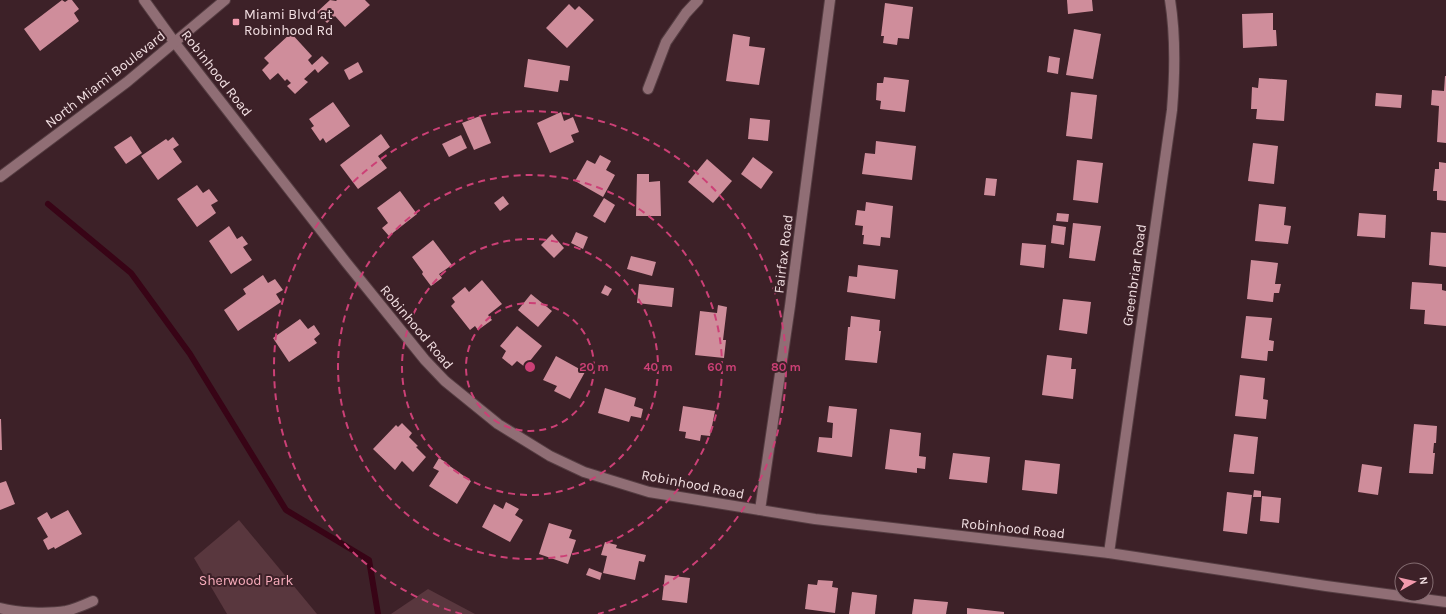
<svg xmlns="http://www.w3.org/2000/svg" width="1446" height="614" font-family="Karla,sans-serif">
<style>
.green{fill:#59373e}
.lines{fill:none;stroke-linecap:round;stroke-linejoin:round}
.stream{stroke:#380416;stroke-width:6}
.building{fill:#cf8d9b}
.minor-casing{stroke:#553d42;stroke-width:12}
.secondary-casing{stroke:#553d42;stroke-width:12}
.minor{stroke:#906e75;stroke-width:10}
.secondary{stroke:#906e75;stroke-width:10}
.ring{fill:none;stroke:#cc4076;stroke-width:2;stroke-dasharray:7 5}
.poi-dot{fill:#f29aad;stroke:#3d2128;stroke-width:1.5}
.labels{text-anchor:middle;stroke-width:4;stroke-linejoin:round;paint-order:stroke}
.poi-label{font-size:14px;fill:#f2dfe2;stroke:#3d2128;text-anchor:start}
.street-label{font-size:14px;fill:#f2dfe2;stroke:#3d2128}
.park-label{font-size:14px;fill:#f9aebd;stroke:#3d2128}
.centre{fill:#cc4076;stroke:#3d2128;stroke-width:2}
.ring-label{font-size:12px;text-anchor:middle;font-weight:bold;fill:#cc4076;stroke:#3d2128;stroke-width:4;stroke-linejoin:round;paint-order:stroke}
</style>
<rect width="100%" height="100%" fill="#3d2128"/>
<g class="green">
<path d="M239,520L317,614H227L194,558Z"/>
<path d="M428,589L475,614H391Z"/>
</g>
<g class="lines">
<path class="stream" d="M48,204L131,273L190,354L286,510L369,560L378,614"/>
</g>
<g class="building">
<path d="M62,0L65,2L68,0H72L79,9L74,13L79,21L40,51L24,29Z"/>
<path d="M330,0L336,1L337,0H365L370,5L345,27L335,16L327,23L317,12Z"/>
<path d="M1067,0H1092L1093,11L1068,14Z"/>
<path d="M885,3L913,7L909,39L898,38L897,45L883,43L884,36H881Z"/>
<path d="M569,4L575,10L579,6L594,20L567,48L546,28Z"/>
<path d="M1273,13V30H1276L1277,46L1243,48L1242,14Z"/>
<path d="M1074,29L1101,34L1093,79L1066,75Z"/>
<path d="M291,33L312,56L308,60L312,65L322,56L329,63L318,73L315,69L304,79L308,82L295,94L287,86L291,83L287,79L285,81L278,73L270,80L262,70L269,63L264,58Z"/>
<path d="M733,34L750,37L749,46L765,48L759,85L726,81Z"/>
<path d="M1049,56L1060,58L1058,74L1047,72Z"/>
<path d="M528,59L570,66L568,81L560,80L558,92L524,87Z"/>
<path d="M358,62L363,72L349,80L344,70Z"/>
<path d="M1445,76H1446V143L1437,142L1439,106L1431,105L1432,90L1444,91Z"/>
<path d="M884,77L909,80L905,112L880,109L881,101L876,100L877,83H883Z"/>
<path d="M1259,78L1287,80L1284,121L1256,119L1257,109H1251L1252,87L1258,88Z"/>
<path d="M1071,92L1097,95L1092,139L1066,136Z"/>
<path d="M1376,93L1402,95L1401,108L1375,106Z"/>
<path d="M333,102L350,126L326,143L323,138L320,141L311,128L314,126L309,119Z"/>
<path d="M561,112L564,121L573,117L579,132L571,135L574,142L550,153L537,123Z"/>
<path d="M480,116L491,143L474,150L462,123Z"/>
<path d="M750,118L770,120L768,141L748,139Z"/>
<path d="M381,134L390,147L378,156L387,168L358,189L340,165Z"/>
<path d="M461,135L467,148L449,157L442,144Z"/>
<path d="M131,136L142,153L126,164L114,147Z"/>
<path d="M173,137L179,145L173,149L182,162L158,180L141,156L166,139L168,141Z"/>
<path d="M876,141L916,146L912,180L862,174L865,153L875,154Z"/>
<path d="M1253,143L1278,146L1274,184L1248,181Z"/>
<path d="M600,155L611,161L606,170L615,175L603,197L575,181L587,160L595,164Z"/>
<path d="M753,157L773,172L761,189L741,174Z"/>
<path d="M707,159L732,181L713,203L688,182Z"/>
<path d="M1077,160L1103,163L1098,203L1073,200Z"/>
<path d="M1439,162L1446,163V201L1437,200V191H1433L1435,169H1439Z"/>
<path d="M637,174H649V182L660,181L661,216H636Z"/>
<path d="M986,178L997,179L995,196L984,195Z"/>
<path d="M197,185L203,193L209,189L218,201L211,205L216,213L197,227L177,199Z"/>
<path d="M400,191L417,214L389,236L382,228L388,223L377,208Z"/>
<path d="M503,196L509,204L500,211L494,203Z"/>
<path d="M604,198L615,205L605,223L593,216Z"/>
<path d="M866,202L893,206L890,238L881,237L880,246L863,244L864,235H862L863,226L855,225L857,210L865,211Z"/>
<path d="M1259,204L1286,207L1284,225L1291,226L1288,244L1255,241Z"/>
<path d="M1057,213L1069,214L1068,222L1056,221Z"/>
<path d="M1359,213L1386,215L1385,238L1357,236Z"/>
<path d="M1073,223L1101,226L1095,261L1069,258Z"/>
<path d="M1053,225L1066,227L1064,245L1051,243Z"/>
<path d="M229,226L237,239L242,236L248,244L243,247L252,260L231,274L209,241Z"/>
<path d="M576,232L588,237L583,249L571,243Z"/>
<path d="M1431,232L1446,233V267L1429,265Z"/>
<path d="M552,234L564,248L554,258L541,245Z"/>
<path d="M433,240L452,265L439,274L442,278L431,286L422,274L423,272L412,257Z"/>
<path d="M1022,243L1046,245L1044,268L1020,265Z"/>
<path d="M631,256L656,262L652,276L627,269Z"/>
<path d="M1251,260L1278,263L1275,284H1281L1279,293H1274L1273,302L1247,299Z"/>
<path d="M858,265L898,270L895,299L847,292L849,276L857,277Z"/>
<path d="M263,275L268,283L275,279L283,290L276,294L281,302L238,331L224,310L246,294L243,289Z"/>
<path d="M482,280L502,304L488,315L492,320L478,330L475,326L470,330L451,306L455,302L452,298L465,287L469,292Z"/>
<path d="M1412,282L1442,284V290L1446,291V326L1424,324L1425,310L1410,309Z"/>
<path d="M639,284L674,288L672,307L637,303Z"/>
<path d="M605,285L612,289L608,296L601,293Z"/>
<path d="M531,294L552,311L538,327L518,310Z"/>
<path d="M1063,299L1091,302L1087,334L1059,330Z"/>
<path d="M718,305L727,307L723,340H726L724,358L695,355L700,311L717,313Z"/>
<path d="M851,316L880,320L879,331H881L877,363L845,360L848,327H850Z"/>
<path d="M1246,316L1272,318L1269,340L1274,341L1273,351H1268L1267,361L1241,358Z"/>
<path d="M300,319L308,329L314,325L320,334L314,339L317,343L289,362L273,338Z"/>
<path d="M517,326L542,346L525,367L517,361L512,366L502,358L506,351L500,346Z"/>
<path d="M1047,355L1072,358L1071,369H1076L1073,399L1042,395Z"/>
<path d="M556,356L585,372L570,399L554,391L557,386L543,380Z"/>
<path d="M1240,375L1265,378L1263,399L1268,400L1266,419L1235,416Z"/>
<path d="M605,388L636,398L634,406L643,409L641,418L631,416L629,422L598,413Z"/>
<path d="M683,406L715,411L710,436L701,435L700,441L685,438L686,432L679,431Z"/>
<path d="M829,406L857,409L852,457L817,452L819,437L832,438L833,423L827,422Z"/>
<path d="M0,419H1L2,450H0Z"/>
<path d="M402,423L412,433L409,437L418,446L416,447L426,457L413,472L402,461L395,470L373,449L396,425L398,427Z"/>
<path d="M1414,424L1437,426L1436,443H1434L1433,453H1435L1433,474L1409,473Z"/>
<path d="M890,429L921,433L919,456L926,457L925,469L917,468V473L885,469Z"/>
<path d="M1234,434L1258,437L1254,474L1229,472Z"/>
<path d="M953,453L990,457L987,483L949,479Z"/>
<path d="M439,458L447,463V464L471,481L457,504L429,486L439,471L433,468Z"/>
<path d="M1025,460L1060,464L1057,494L1022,490Z"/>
<path d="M1362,464L1382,467L1378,495L1358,492Z"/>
<path d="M6,481L15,504L0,510V483Z"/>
<path d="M1254,490L1261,491V497H1253Z"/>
<path d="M1227,492L1252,495L1247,534L1223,531Z"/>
<path d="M1262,496L1281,498L1279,523L1260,521Z"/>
<path d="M506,502L519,509L515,515L523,520L510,542L482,527L494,504L503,509Z"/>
<path d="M68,510L82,534L55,549L54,547L48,550L43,540L48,537L37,518L47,512L51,519Z"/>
<path d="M549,523L572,530L569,538L576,540L568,564L539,554Z"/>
<path d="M605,542L617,545L616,548L646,555L644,562L639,561L635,580L603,573L607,556L601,555Z"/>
<path d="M589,568L602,573L600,580L586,575Z"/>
<path d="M665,575L690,578L687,603L662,600Z"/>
<path d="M818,580L833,581L832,587L838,588L835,613L805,609L808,584L817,585Z"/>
<path d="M852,592L877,595L875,614H849Z"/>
<path d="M914,599L948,602L946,614H912Z"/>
<path d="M967,608L1004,612V614H967Z"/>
</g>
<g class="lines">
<g class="minor-casing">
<g id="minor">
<path d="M144,0L175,43L345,261L425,360L445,381L498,424L550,456L584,472L649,492L815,519L1109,553L1326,586L1446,602"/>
<path d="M648,89L666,42L686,13L698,0"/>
<path d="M760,510L790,306L830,0"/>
<path d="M1109,553L1172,110C1175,73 1176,37 1170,0"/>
<path d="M0,608C18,613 48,614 66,611C75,609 84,605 93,601"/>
</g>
</g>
<g class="secondary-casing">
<path id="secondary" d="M0,177L127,82L225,0"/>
</g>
<use href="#minor" class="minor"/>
<use href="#secondary" class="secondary"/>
</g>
<g class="ring">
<circle cx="530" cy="367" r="64"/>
<circle cx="530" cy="367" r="128"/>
<circle cx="530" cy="367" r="192"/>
<path d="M462 614A256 256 0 1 1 598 614"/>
</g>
<rect class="poi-dot" x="232" y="18" width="8" height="8" rx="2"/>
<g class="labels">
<g class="poi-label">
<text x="244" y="19">Miami Blvd at<tspan x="244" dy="16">Robinhood Rd</tspan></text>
</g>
<g class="street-label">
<text transform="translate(217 73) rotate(52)" y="5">Robinhood Road</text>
<text transform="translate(105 79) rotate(-38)" y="5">North Miami Boulevard</text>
<text transform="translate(783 254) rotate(-83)" y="5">Fairfax Road</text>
<text transform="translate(1134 275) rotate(-82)" y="5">Greenbriar Road</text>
<text transform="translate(417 327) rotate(50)" y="5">Robinhood Road</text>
<text transform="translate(693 484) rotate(11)" y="5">Robinhood Road</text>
<text transform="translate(1013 528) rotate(6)" y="5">Robinhood Road</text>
</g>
<g class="park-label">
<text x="246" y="585">Sherwood Park</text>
</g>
</g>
<circle cx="530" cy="367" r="6" class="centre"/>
<g class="ring-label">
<text x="594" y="371">20 m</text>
<text x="658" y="371">40 m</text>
<text x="722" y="371">60 m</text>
<text x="786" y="371">80 m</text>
</g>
<g transform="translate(1414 582) rotate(82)"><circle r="19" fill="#3d2128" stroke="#856d72"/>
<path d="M0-3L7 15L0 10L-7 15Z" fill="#f29aad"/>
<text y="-6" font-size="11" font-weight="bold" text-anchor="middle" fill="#f2dfe2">N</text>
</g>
</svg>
